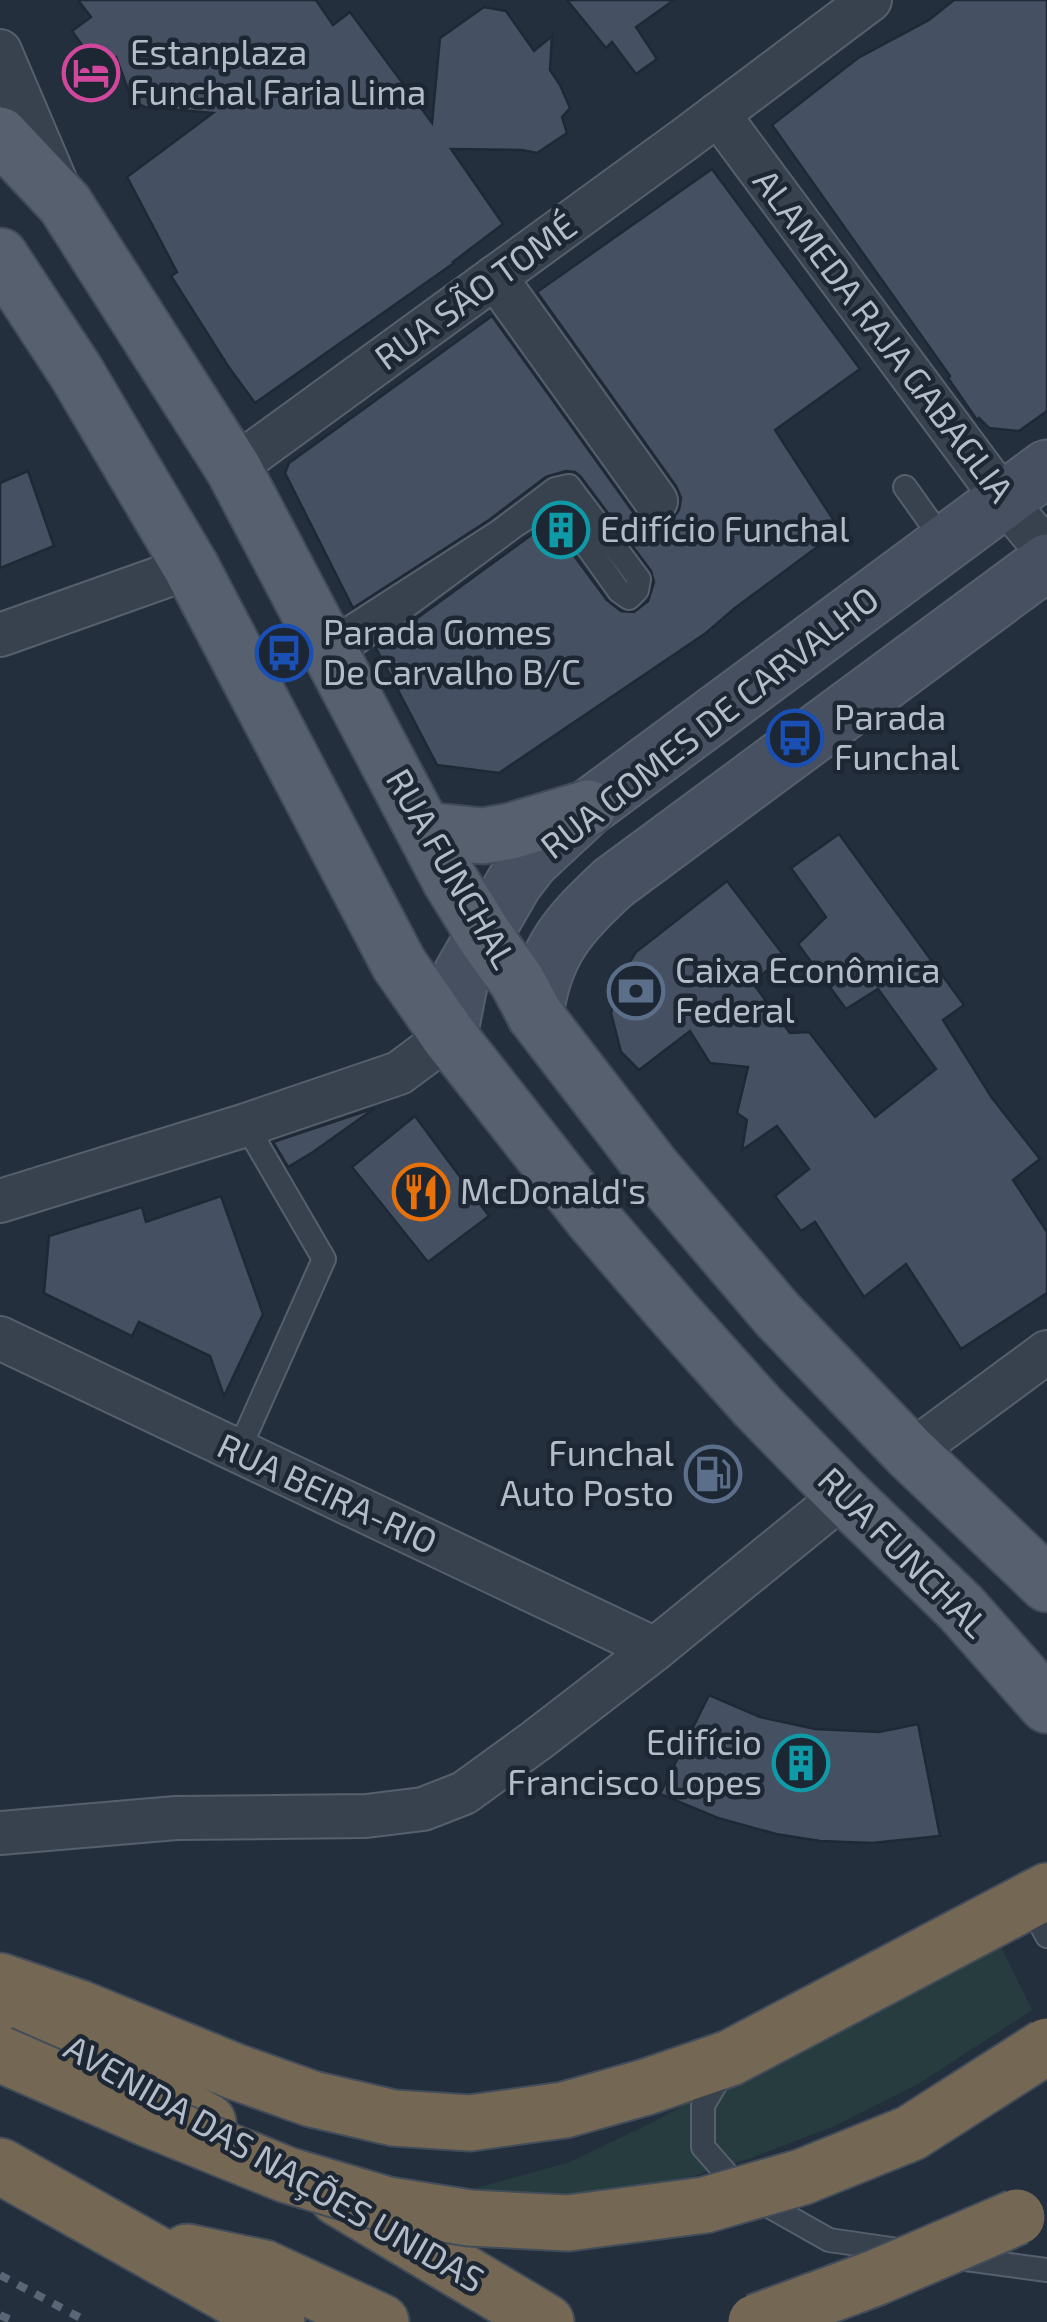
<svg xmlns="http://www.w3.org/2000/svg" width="1047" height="2322" font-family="'Exo 2',sans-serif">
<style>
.green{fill:#263c3f}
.building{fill:#455162;stroke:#1f2835;stroke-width:2.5}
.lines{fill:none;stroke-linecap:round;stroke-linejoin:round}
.lane-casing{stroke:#565f6c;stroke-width:26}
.street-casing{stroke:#565f6c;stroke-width:46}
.secondary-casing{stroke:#565f6c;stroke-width:59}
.primary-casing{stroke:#414a57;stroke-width:59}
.highway-casing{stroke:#434c59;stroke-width:59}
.lane{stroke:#38414e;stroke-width:22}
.street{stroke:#38414e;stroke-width:42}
.secondary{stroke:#465061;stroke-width:55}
.primary{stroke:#56606e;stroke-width:55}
.highway{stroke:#746855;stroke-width:55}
.rail{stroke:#5a6575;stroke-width:8;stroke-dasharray:10 10;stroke-linecap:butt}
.highway-bridge-casing{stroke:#434c59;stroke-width:59;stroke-linecap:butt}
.highway-bridge{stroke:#746855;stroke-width:55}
.labels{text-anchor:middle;stroke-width:9;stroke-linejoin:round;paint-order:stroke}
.poi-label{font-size:35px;fill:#b4bcc9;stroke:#1d2633;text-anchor:start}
.street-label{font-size:35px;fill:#b4bcc9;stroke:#1d2633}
</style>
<rect width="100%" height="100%" fill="#242f3e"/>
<path class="green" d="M999,1943L1032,2010L920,2083L835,2126L751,2158L674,2182L568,2195L469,2190L570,2162L653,2122L731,2078Z"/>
<g class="building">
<path d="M78,0H316L333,25L350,12L432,123L440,38L484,7L506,11L534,51L552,36L550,70L560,85L570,108L562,117L567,133L537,153L522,150L451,149L503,224L453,262L454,263L255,403L228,366L171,276L177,272L127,177L213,113L145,107L132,100L116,57L100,70L72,31L91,17Z"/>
<path d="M567,0H674L636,27L657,59L636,74L612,42L606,48Z"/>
<path d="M954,0H1047V411L1019,431L989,428L979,418L977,420L948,378L950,376L772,125L858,58L929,20Z"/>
<path d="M712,169L860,369L775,430L840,530L735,608L706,633L499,773L437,765L376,648L549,522L607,600L621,611L634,612L648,601L654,582L651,571L581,477L575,472L566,471L546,477L489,520L353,608L285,473L289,463L492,316L636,516L647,524L658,526L670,522L679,510L681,498L676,486L537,292Z"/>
<path d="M28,471L54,546L0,568V483Z"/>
<path d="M839,834L964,1005L943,1020L992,1098L1040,1159L1013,1180L1047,1232V1293L961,1349L906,1264L864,1297L815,1222L801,1231L775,1196L809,1169L777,1126L742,1150L747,1120L737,1113L748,1067L710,1063L690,1031L639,1070L621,1052L611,1013L620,978L636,952L727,881L785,957L752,982L790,1033L809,1032L875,1117L936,1069L878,989L846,1009L798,944L826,917L791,868Z"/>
<path d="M375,1108L313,1152L288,1167L273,1142Z"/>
<path d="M415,1116L489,1216L428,1262L352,1167Z"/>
<path d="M221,1196L263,1314L224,1396L210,1356L139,1322L132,1336L44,1293L49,1236L142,1207L146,1222Z"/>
<path d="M709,1695L760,1717L815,1729L879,1732L918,1724L940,1836L872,1843L820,1841L776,1834L718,1818L660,1794Z"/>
</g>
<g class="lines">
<g class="lane-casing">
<g id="lane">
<path d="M905,487L945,543"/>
<path d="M326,643L498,532L555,489L569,486L639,579L637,590L629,598L619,591L562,511L555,506L544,507L516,525L334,660"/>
<path d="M238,1452L324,1259L246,1125"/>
<path d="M1029,1902L1047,1936"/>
<path d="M724,2070L703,2105V2147L731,2179L753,2197L829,2240L905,2251"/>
<path d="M951,2257L1047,2270"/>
</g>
</g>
<g class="street-casing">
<g id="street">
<path d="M0,51L57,185"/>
<path d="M718,114L1004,500L1036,538L1047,558"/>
<path d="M495,277L656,501"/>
<path d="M233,468L685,139L870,0"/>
<path d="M0,635L191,567"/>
<path d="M0,1201L246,1125L399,1073L449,1036"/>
<path d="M0,1338L655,1649"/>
<path d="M910,1453L1047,1352"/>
<path d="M0,1833L176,1818L366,1816L423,1809L464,1793L537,1740L655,1649L844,1495"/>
</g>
</g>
<g class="secondary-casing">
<g id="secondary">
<path d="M535,1015C544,951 568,925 613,883L1047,562"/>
<path d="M449,1036L461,975L514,883L531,861L588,808L1047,468"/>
</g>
</g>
<g class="primary-casing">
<g id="primary">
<path d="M0,135L65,204L233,468L450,880L484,935L517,981L535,1015L652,1167L777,1314L910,1453L1047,1584"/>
<path d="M0,256L76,372L191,567L399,964L449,1036L593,1219L674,1313L757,1406L844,1495L961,1608L1047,1705"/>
<path d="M424,830L483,836L511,831L588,808"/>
</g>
</g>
<g class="highway-casing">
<g id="highway">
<path d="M0,1981L79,2008L236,2072L312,2099L394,2118L470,2123L564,2110L646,2087L730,2058L1047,1891"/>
<path d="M0,2009L208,2122"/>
<path d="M0,2166L277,2322"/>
<path d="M338,2198L546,2322"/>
<path d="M187,2252L264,2268L381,2322"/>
</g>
</g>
<use href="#lane" class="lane"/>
<use href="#street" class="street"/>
<use href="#secondary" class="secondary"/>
<use href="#primary" class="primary"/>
<use href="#highway" class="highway"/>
<g class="rail">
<path d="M0,2275L88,2322"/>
<path d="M0,2315L15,2322"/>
</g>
<g class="highway-bridge-casing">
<g id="highway-bridge">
<path d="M0,2054L151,2120L287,2175L388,2205L470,2218L568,2223L705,2205L802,2177L911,2133L1047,2046"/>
<path d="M756,2322L875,2278L1017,2217"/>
</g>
</g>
<use href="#highway-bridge" class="highway-bridge"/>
</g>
<defs>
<g id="hotel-ring" transform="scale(2.875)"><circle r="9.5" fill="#1d2633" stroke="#d1479c" stroke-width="1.5"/><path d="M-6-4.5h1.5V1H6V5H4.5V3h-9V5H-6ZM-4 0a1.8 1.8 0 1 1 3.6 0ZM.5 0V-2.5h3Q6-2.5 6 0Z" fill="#d1479c"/></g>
<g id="building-ring" transform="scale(2.875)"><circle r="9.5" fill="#1d2633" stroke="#0f9aa8" stroke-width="1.5"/><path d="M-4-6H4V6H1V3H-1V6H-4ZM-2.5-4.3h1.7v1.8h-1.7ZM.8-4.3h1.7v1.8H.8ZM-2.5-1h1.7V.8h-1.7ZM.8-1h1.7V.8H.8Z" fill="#0f9aa8"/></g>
<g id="bus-ring" transform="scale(2.875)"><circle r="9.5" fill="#1d2633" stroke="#1a4fb4" stroke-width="1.5"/><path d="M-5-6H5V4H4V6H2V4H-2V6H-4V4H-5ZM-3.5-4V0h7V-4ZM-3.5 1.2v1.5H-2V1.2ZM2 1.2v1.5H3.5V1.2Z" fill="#1a4fb4"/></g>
<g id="bank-ring" transform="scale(2.875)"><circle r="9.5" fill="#1d2633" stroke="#5c6f8a" stroke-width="1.5"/><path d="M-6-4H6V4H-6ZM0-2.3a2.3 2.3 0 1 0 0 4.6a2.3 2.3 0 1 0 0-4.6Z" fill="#5c6f8a"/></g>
<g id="restaurant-ring" transform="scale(2.875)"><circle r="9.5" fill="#1d2633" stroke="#e8710a" stroke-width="1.5"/><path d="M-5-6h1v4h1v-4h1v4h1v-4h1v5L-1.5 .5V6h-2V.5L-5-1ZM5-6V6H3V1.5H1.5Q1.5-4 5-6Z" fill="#e8710a"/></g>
<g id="fuel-ring" transform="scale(2.875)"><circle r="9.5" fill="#1d2633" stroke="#5c6f8a" stroke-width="1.5"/><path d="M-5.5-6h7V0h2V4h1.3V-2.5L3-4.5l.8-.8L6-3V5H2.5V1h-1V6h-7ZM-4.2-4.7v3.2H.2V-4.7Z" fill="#5c6f8a"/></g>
</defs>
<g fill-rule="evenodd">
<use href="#hotel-ring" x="91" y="73"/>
<use href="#building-ring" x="561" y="530"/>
<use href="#bus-ring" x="284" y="653"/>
<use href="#bus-ring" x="795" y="738"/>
<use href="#bank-ring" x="636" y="991"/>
<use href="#restaurant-ring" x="421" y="1192"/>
<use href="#fuel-ring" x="713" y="1474"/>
<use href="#building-ring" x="801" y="1763"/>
</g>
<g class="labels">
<g class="poi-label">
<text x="130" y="65">Estanplaza<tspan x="130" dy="40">Funchal Faria Lima</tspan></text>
<text x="600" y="542">Edifício Funchal</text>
<text x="323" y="645">Parada Gomes<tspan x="323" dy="40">De Carvalho B/C</tspan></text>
<text x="834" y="730">Parada<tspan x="834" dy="40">Funchal</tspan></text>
<text x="675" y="983">Caixa Econômica<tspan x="675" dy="40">Federal</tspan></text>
<text x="460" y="1204">McDonald's</text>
<text x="674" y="1466" text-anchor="end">Funchal<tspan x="674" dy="40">Auto Posto</tspan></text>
<text x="762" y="1755" text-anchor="end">Edifício<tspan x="762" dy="40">Francisco Lopes</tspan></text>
</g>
<g class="street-label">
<text transform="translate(476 292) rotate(-36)" y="12">RUA SÃO TOMÉ</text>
<text transform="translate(883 336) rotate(53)" y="12">ALAMEDA RAJA GABAGLIA</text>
<text transform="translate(710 723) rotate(-38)" y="12">RUA GOMES DE CARVALHO</text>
<text transform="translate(451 869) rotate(60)" y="12">RUA FUNCHAL</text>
<text transform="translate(327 1494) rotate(25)" y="12">RUA BEIRA-RIO</text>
<text transform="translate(903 1553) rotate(45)" y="12">RUA FUNCHAL</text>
<text transform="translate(274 2164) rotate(30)" y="12">AVENIDA DAS NAÇÕES UNIDAS</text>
</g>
</g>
</svg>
